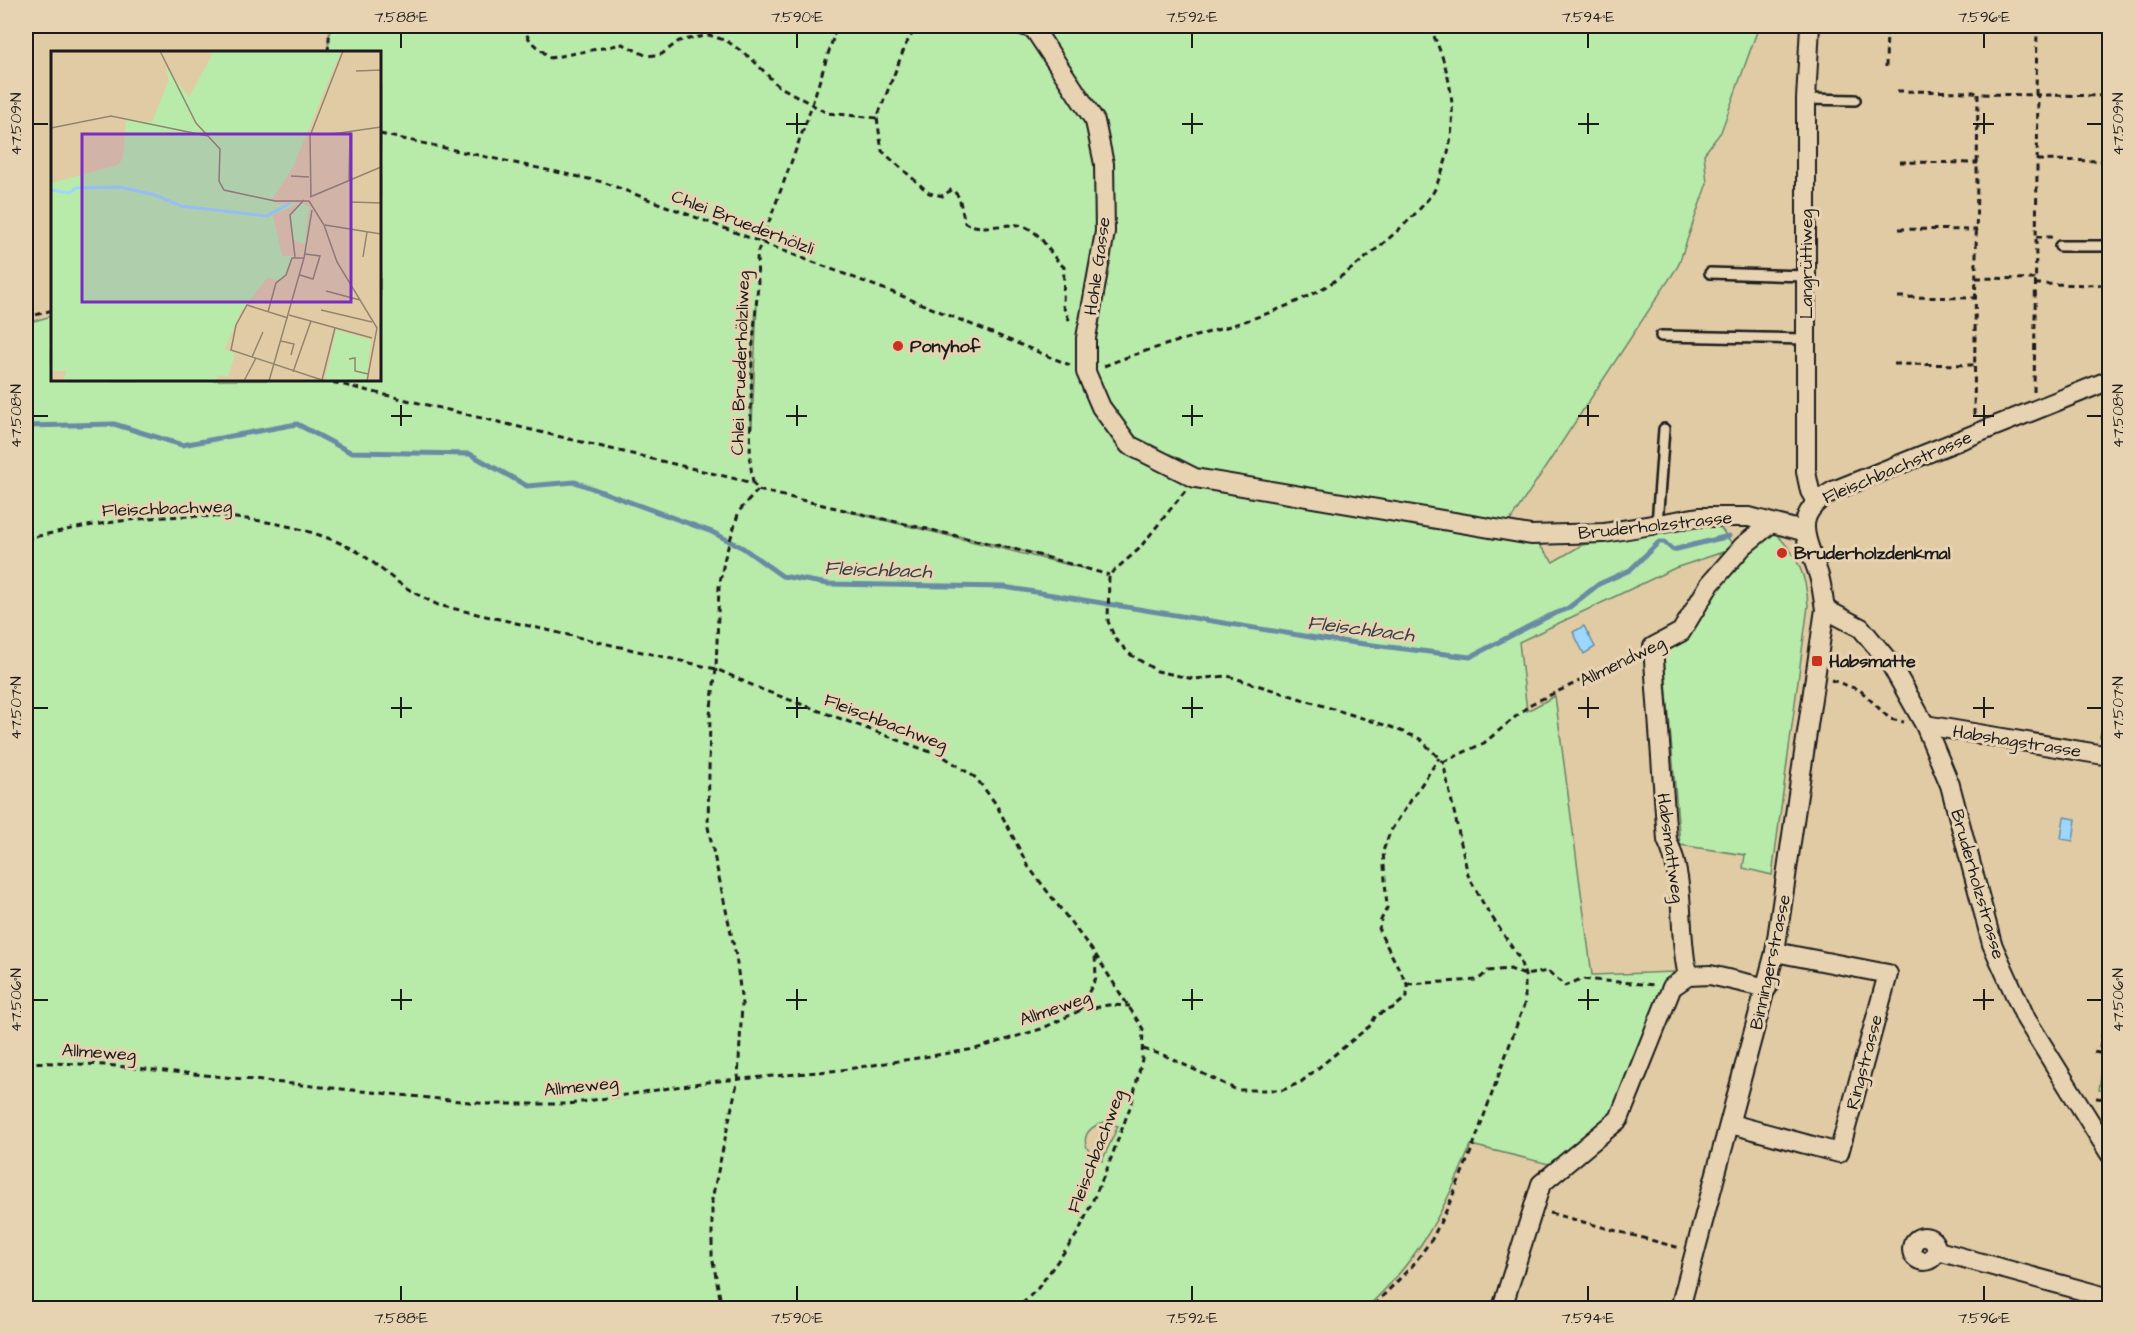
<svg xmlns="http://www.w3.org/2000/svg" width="2135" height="1334" font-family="'Architects Daughter',sans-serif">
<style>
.green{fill:#b8eaaa;stroke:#6a8363;stroke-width:1.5;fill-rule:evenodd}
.water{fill:#9cd7fd;stroke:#698ca3;stroke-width:1.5}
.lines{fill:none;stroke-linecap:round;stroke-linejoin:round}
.stream{stroke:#698ca3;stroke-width:5}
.lane-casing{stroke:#1c1c1c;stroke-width:14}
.street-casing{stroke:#1c1c1c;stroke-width:22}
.path{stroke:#1c1c1c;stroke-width:3;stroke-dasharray:6 4.5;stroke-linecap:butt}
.lane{stroke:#e7d2b1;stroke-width:9}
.street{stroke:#e7d2b1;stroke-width:18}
.ticks{fill:none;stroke:#1c1c1c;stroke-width:2}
.poi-dot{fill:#c8321e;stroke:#e7d2b1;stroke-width:2}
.labels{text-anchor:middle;stroke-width:6;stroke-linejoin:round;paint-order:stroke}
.street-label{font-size:18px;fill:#1c1c1c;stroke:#e7d2b1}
.poi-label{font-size:18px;font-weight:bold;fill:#1c1c1c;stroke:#e7d2b1;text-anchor:start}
.water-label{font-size:20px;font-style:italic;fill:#364149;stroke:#e7d2b1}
.inset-river{fill:none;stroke:#9cd7fd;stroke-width:3}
.inset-road{fill:none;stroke:#92856e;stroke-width:1.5}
.view{fill:#7b2cbf;fill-opacity:0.15;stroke:#7b2cbf;stroke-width:3}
.inset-edge{fill:none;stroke:#1c1c1c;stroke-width:3}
.neatline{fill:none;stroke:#1c1c1c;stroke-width:2}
.ticks-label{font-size:15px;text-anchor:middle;fill:#1c1c1c}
</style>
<rect width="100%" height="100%" fill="#e1cba5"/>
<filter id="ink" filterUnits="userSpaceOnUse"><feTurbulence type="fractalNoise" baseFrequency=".0167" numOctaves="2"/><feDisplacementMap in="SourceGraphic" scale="12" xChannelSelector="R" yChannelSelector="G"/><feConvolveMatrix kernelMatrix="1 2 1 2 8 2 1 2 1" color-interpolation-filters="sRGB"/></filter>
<g filter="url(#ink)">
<g class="green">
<path d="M330,26H1759L1721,132L1704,154L1707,183L1678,266L1504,530L1531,535L1553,562L1582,545L1716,521L1735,548L1675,568L1519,642L1527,711L1555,696L1592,975L1674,972L1656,1000L1626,1092L1610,1120L1553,1165L1471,1145C1443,1213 1420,1258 1366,1308H26V323L52,316V380H380V52H328ZM757,301L752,427H751L752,353ZM841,509L1031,553L1086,569L841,510ZM1104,1122L1118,1126L1102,1161C1079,1149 1080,1130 1104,1122Z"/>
<path d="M1775,533C1797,554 1807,576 1808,606L1772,875L1743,868L1745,855L1680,845L1663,646L1748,548Z"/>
<path d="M2107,1036H2110L2109,1091L2099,1090Z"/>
</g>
<g class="water">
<path d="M1584,626L1595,647L1584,654L1573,632Z"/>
<path d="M2064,817L2076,819L2073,841L2061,839Z"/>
</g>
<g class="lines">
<path class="stream" d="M26,426L114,424L182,445L297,424L350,452L470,454L527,486L575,482L712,532L743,548L782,576L828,584L1004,587L1316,638L1470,657L1549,616L1567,609L1599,584L1630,570L1659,542H1664L1673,550L1729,536"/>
<g class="lane-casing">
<g id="lane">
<path d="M1806,99L1855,100"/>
<path d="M2060,246H2110"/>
<path d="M1710,273L1806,276"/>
<path d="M1661,336L1806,339"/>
<path d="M1657,524L1664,429"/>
</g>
</g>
<g class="street-casing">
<g id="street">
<path d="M1025,26L1034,29L1095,121L1104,164L1105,232L1086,338V372L1101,407L1129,445L1195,478L1531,535L1604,533L1699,517H1749L1803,531"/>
<path d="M1810,26L1806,99V472L1810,491L1816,501"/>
<path d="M1825,609L1861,628L1890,663L1925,725L1950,785L1992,944L2026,1019L2110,1154"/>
<path d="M1925,725L2110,756"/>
<path d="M1688,976C1677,931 1687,882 1667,840L1653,647L1681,632L1710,584L1743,546L1770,524"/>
<path d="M1731,1124L1839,1153L1888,974L1775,952"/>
<circle cx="1924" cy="1249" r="12"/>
<path d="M1938,1251L2110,1298"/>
<path d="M1502,1308L1541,1184L1619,1119L1672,987L1688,976L1710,975L1767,988"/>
<path d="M1680,1308L1775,952L1825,609C1823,598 1822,586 1819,576C1807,537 1789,516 1833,491L2110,380"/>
</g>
</g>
<g class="path">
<path d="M521,26L530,40L550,58L623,44L647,56L662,54L679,41L709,35L727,41L752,59L777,85L827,113L877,118L906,44L917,26"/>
<path d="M328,52L330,26"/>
<path d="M1886,67L1887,26"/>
<path d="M1897,91L1974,92L1978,94"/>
<path d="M2036,95L2037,26"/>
<path d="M877,118L882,151L929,193L943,196L952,189L959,197L965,223C985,233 1012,220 1026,227C1044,235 1049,255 1064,267L1063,306L1071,324"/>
<path d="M380,134L603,182L902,296L1070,365"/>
<path d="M2037,160L2110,161"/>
<path d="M1900,162L1978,163"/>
<path d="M1899,229L1977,230"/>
<path d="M2036,237H2052"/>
<path d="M1976,278L2035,279"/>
<path d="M2035,284L2110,285"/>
<path d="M1898,297L1976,298"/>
<path d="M26,318L52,310"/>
<path d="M1894,364L1975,365"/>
<path d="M1104,366C1168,340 1241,328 1302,299C1331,286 1356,266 1380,246C1399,230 1417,214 1432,194C1436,189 1438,180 1441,174C1461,124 1453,73 1429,26"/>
<path d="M323,380L753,483L758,490L1031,553L1109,575"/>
<path d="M2034,392L2038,96"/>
<path d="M1974,415L1978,94L2110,96"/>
<path d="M753,483L750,460L752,353L758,285L757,254L808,117L837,26"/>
<path d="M1185,491L1138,550L1109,575L1108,621L1115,639L1131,655L1157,671L1193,679L1228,676L1391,727L1420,739L1443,762L1468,875L1484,905L1519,958L1525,975V1002L1472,1149L1447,1209L1432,1239L1413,1265L1371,1308"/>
<path d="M26,539C128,514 248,501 347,546C367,555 384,573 402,585C414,593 426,599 438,605L716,669L763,690L944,757L976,778L996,804L1028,866L1095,954L1143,1029L1142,1059L1132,1102L1107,1169L1078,1233L1038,1288L1018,1308"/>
<path d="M1831,680L1860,690L1890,719L1904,722"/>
<path d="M2101,738L2110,686"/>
<path d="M1443,762L1484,743L1531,704L1637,654"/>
<path d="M1407,984L1478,980L1488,971L1510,969L1525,975L1548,971L1565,986L1581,979L1655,985"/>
<path d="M1079,1011L1096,978L1095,954"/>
<path d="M1143,1049L1166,1056L1237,1090H1283L1301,1082L1371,1025L1376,1015L1393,1008L1407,997V984L1379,931L1380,922L1387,908L1383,851L1390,832L1439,758"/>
<path d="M2094,1052L2099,1053L2103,1030H2110"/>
<path d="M26,1062L106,1065L489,1104H569L707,1082L841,1070L975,1049L1041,1029L1079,1011L1108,1005L1130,1006"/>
<path d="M2096,1098L2110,1099"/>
<path d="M1550,1213L1680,1248"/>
<path d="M722,1308L712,1256V1199L738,1079L742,1004L736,956L708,827L710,715L716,669L719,587L725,557L739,511L758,490"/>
</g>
<use href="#lane" class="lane"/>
<use href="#street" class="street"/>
</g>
</g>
<path class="ticks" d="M401,33V48M797,33V48M1192,33V48M1588,33V48M1984,33V48M797,113V134M1192,113V134M1588,113V134M1984,113V134M33,124H48M786,124H807M1182,124H1203M1578,124H1599M1973,124H1994M2087,124H2102M401,405V426M797,405V426M1192,405V426M1588,405V426M1984,405V426M33,416H48M391,416H412M786,416H807M1182,416H1203M1578,416H1599M1973,416H1994M2087,416H2102M401,697V718M797,697V718M1192,697V718M1588,697V718M1984,697V718M33,708H48M391,708H412M786,708H807M1182,708H1203M1578,708H1599M1973,708H1994M2087,708H2102M401,989V1010M797,989V1010M1192,989V1010M1588,989V1010M1984,989V1010M33,1000H48M391,1000H412M786,1000H807M1182,1000H1203M1578,1000H1599M1973,1000H1994M2087,1000H2102M401,1286V1301M797,1286V1301M1192,1286V1301M1588,1286V1301M1984,1286V1301"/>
<g class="poi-dot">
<circle cx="898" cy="346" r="6"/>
<circle cx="1782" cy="553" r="6"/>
<rect x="1811" y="655" width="12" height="12" rx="3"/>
</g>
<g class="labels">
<g class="street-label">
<text transform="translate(743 222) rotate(21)" y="6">Chlei Bruederhölzli</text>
<text transform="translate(1806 264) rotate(-90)" y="6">Langrüttiweg</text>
<text transform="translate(1097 266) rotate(-82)" y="6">Hohle Gasse</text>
<text transform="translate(740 363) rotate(-88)" y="6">Chlei Bruederhölzliweg</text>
<text transform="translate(1897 467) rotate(-23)" y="6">Fleischbachstrasse</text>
<text transform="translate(167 508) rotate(-2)" y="6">Fleischbachweg</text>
<text transform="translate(1655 525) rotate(-6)" y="6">Bruderholzstrasse</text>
<text transform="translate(1622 661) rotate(-26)" y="6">Allmendweg</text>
<text transform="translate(886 722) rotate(21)" y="6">Fleischbachweg</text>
<text transform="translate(2017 741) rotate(9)" y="6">Habshagstrasse</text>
<text transform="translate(1671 848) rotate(82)" y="6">Habsmattweg</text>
<text transform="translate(1978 884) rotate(74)" y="6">Bruderholzstrasse</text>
<text transform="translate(1770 962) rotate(-78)" y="6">Binningerstrasse</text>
<text transform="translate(1055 1008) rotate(-19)" y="6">Allmeweg</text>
<text transform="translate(99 1052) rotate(4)" y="6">Allmeweg</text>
<text transform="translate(1864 1062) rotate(-75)" y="6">Ringstrasse</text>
<text transform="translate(581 1086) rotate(-6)" y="6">Allmeweg</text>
<text transform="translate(1096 1151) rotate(-69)" y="6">Fleischbachweg</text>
</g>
<g class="poi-label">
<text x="910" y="352">Ponyhof</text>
<text x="1794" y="559">Bruderholzdenkmal</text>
<text x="1829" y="667">Habsmatte</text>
</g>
<g class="water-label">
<text transform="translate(878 569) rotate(2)" y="7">Fleischbach</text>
<text transform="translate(1361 628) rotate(7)" y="7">Fleischbach</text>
</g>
</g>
<g transform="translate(51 51)">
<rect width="330" height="330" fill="#e1cba5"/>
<path d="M163,0H290L242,116L221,149L227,153L249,152L222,164L231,205H242L234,224L227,229L216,227L189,262L174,298L184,303L177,326L169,324L164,330H12L15,320H0V132L67,114L72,107L75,68L101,71L118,29L114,15L138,46ZM251,152L258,156L254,193L242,189L240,164ZM285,279L320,289L315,330L274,329Z" fill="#b8eaaa"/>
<path class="inset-river" d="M0,139L18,142L25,137L69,136L104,144L130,155L216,165L239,152"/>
<path class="inset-road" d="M109,0L145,72L169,98L168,130L173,139L224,150H258M305,20L330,19M0,77L60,65L157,85M281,83L330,76M240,125L258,126M298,130L299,81M259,146L330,116M260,146L259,85L292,0M258,150L273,174L286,211L326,277L316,330M300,151L330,152M274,174L330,183M244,206L239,164L253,149M312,206L316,181M249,224L262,228L269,205L254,203M275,240L309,249M270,259L321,271M217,261L225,232L235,224L241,207H253M238,264L321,287M237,267L196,254L185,274L180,299L274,330M230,290L243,293L240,304M201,306L212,281M298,308L304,307V320L317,323M242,321L260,270M271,329L284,277M193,330L205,307M218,330L253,207L261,159"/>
<path class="view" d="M31,83H300V251H31Z"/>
<rect width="330" height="330" class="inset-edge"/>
</g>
<rect width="2135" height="1334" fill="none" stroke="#e7d2b1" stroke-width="66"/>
<rect x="33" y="33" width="2069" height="1268" class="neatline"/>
<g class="ticks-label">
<text x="401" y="22">7.588°E</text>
<text x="797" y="22">7.590°E</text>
<text x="1192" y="22">7.592°E</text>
<text x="1588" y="22">7.594°E</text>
<text x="1984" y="22">7.596°E</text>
<text transform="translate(16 124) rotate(-90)" y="5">47.509°N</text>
<text transform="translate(2118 124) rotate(-90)" y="5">47.509°N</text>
<text transform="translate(16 416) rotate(-90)" y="5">47.508°N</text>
<text transform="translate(2118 416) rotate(-90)" y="5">47.508°N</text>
<text transform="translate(16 708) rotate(-90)" y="5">47.507°N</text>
<text transform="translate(2118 708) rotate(-90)" y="5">47.507°N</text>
<text transform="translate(16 1000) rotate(-90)" y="5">47.506°N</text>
<text transform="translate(2118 1000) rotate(-90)" y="5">47.506°N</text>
<text x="401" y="1323">7.588°E</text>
<text x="797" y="1323">7.590°E</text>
<text x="1192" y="1323">7.592°E</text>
<text x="1588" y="1323">7.594°E</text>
<text x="1984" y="1323">7.596°E</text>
</g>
</svg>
